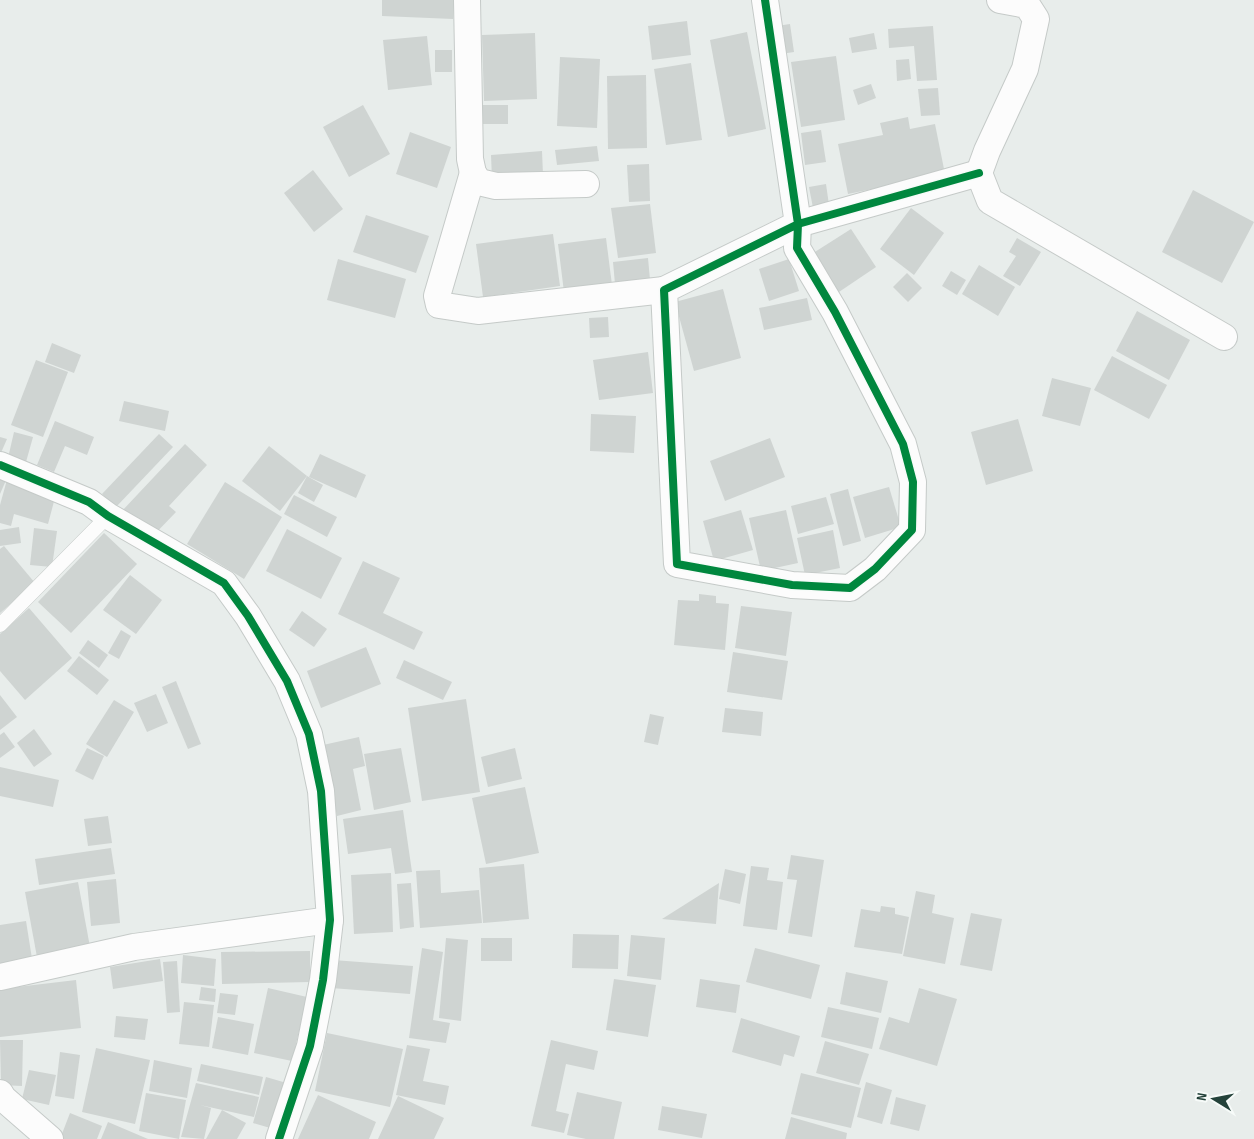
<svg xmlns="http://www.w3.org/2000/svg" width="1254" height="1139" font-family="'Sofia Sans Condensed',sans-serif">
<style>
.building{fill:#cfd4d2}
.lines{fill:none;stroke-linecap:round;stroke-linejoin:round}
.lane-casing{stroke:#c5cac8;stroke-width:15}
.street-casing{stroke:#c5cac8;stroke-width:28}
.lane{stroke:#fcfcfc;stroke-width:14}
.street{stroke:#fcfcfc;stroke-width:26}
.cycleway-casing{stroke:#f7fbf9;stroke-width:11}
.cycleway{stroke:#00873e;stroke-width:8}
</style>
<rect width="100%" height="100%" fill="#e8edeb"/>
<g class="building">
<path d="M382,0H454L453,19L382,16Z"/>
<path d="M687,21L691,55L652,60L648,26Z"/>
<path d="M790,24L794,52L781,54L777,26Z"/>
<path d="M933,26L937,80L917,81L914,46L889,48L888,29Z"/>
<path d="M747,32L766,129L728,137L710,40Z"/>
<path d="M535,33L537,99L484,101L482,35Z"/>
<path d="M874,33L877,49L852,53L849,38Z"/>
<path d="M427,36L432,85L388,90L383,40Z"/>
<rect x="435" y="50" width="17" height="22"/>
<path d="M836,56L845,120L801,127L791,62Z"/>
<path d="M560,57L600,59L597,128L557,126Z"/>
<path d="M909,59L911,79L897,81L896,60Z"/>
<path d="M691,63L702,140L666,145L654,69Z"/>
<path d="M646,75L647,148L608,149L607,76Z"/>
<path d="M871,84L876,98L858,105L853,90Z"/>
<path d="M938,88L940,115L921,116L918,89Z"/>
<path d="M363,105L390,154L349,177L323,127Z"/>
<rect x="481" y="105" width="27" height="19"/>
<path d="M908,117L910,129L935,124L945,174L848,194L838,144L883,135L880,123Z"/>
<path d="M821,130L826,162L805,165L801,133Z"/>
<path d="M410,132L451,147L437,188L396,174Z"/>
<path d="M597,146L599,161L557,165L555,150Z"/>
<path d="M542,151L543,175L492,179L491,155Z"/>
<path d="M649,164L650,201L629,202L627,165Z"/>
<path d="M313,170L343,209L314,232L284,193Z"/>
<path d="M826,184L829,205L813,208L809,187Z"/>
<path d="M1193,190L1254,222L1222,283L1162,252Z"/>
<path d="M650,204L656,253L618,258L611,208Z"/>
<path d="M911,208L944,233L914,275L880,249Z"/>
<path d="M366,215L429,236L416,273L353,252Z"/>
<path d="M851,229L876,267L833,296L807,257Z"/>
<path d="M553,234L560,286L483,297L476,244Z"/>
<path d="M606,238L612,285L564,292L558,244Z"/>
<path d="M1017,238L1041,252L1020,286L1003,276L1016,256L1009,252Z"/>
<path d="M648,258L650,280L615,284L613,262Z"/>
<path d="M338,259L406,279L395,318L327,300Z"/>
<path d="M789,259L799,291L769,301L759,269Z"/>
<path d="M979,265L1015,287L998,316L962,294Z"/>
<path d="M951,271L966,280L957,295L942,286Z"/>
<path d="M907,273L922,288L908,302L893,287Z"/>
<path d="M723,289L741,358L694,371L675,302Z"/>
<path d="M807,298L812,320L764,330L759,308Z"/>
<path d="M1137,311L1190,340L1169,380L1116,351Z"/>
<path d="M608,317L609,337L590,338L589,318Z"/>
<path d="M52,343L81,355L74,373L45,362Z"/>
<path d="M648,352L653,393L599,400L593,360Z"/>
<path d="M1112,356L1167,385L1149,419L1094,390Z"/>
<path d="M36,360L68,372L43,437L11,425Z"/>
<path d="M1052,378L1091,388L1080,426L1042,416Z"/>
<path d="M124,401L169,411L165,431L119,421Z"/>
<path d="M591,414L636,416L634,453L590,451Z"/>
<path d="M1018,419L1033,471L986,485L971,432Z"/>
<path d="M55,421L94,437L87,455L65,446L54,472L37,465Z"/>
<path d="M14,432L33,437L26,462L8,458Z"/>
<path d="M159,434L173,447L116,507L102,494Z"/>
<path d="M0,437L7,439L0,455Z"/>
<path d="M770,438L785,477L725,501L710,461Z"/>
<path d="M185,444L207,465L169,506L176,512L150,539L122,511Z"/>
<path d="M269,446L307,476L280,511L242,481Z"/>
<path d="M320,454L366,475L356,498L309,477Z"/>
<path d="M0,475L7,478L0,494Z"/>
<path d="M8,476L57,490L48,524L14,514L11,526L0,523V505Z"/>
<path d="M307,476L323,485L314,502L298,493Z"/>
<path d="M225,482L282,517L244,579L187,544Z"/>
<path d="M889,487L901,527L865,538L853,497Z"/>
<path d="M848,489L861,541L843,546L830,494Z"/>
<path d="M294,495L337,517L327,537L284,514Z"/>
<path d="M826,497L834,524L798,534L791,506Z"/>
<path d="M741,510L753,550L714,561L703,521Z"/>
<path d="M786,510L798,563L761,571L749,518Z"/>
<path d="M19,527L21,543L0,546V530Z"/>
<path d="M34,528L57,531L52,567L30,565Z"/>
<path d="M287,529L342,558L321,599L266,571Z"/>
<path d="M833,530L840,568L805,575L797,538Z"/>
<path d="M104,533L137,564L71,633L38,602Z"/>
<path d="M4,546L35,583L0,613V549Z"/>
<path d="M363,561L400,578L383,613L423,632L414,650L338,614Z"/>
<path d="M130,575L162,600L136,634L103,610Z"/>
<path d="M699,594L716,596V603L729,604L725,650L674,645L678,600L699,601Z"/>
<path d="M741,606L792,612L786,656L735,648Z"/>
<path d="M29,608L72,658L25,700L0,671V634Z"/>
<path d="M302,611L327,629L314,647L289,630Z"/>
<path d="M121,630L131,636L119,659L108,653Z"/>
<path d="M88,640L108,655L99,668L79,653Z"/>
<path d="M366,647L381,684L321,708L307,671Z"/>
<path d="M733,652L788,661L782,700L727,692Z"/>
<path d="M79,656L109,680L97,695L67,671Z"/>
<path d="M404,660L452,682L443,700L396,678Z"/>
<path d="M176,681L201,744L188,749L162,687Z"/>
<path d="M156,694L168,723L147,732L134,703Z"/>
<path d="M0,695L17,717L0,730Z"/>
<path d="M466,699L480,792L422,801L408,708Z"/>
<path d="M114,700L134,712L107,757L86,744Z"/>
<path d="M725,708L763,712L761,736L722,732Z"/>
<path d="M650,714L664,717L658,745L644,742Z"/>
<path d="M34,729L52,754L34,767L17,743Z"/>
<path d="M4,732L15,747L0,758V735Z"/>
<path d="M359,737L365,766L353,769L361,810L337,816L323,745Z"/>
<path d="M87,748L104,756L93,780L75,771Z"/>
<path d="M401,748L411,802L374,810L364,754Z"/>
<path d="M515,748L522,779L488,787L481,757Z"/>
<path d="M0,767L59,780L53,807L0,796Z"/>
<path d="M525,787L539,853L486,864L472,798Z"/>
<path d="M403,810L412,872L395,874L391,848L348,854L343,819Z"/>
<path d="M108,816L112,843L88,846L84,819Z"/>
<path d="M111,848L115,874L39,885L35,859Z"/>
<path d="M791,855L824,860L812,937L788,933L797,880L787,879Z"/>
<path d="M524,864L529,919L483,923L479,868Z"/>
<path d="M751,866L769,868L767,880L783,882L777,930L743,926Z"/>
<path d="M725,869L746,874L740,904L719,899Z"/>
<path d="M440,870L441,893L479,890L482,923L420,928L416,871Z"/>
<path d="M391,873L393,932L354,934L351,875Z"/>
<path d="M116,879L120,923L91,926L87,882Z"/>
<path d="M78,882L90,947L37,957L25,892Z"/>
<path d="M411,883L414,927L400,929L397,884Z"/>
<path d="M719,883L716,924L662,919Z"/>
<path d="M916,891L935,895L932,913L954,918L945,964L903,956Z"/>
<path d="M881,906L895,908V914L909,917L902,954L854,947L861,909L880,912Z"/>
<path d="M971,913L1002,919L992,971L960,965Z"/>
<path d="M26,921L33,965L0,970V925Z"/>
<path d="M573,934L619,935L618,969L572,968Z"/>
<path d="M631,935L665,938L661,980L627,976Z"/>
<path d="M446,938L468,940L461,1021L439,1018Z"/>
<rect x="481" y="938" width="31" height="23"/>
<path d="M422,948L443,952L433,1020L450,1023L446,1043L409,1038Z"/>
<path d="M755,948L820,965L811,999L746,982Z"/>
<path d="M310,951V982L222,984L221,952Z"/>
<path d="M183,955L216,959L214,986L181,983Z"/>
<path d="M160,959L163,981L113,989L110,967Z"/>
<path d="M333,960L413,966L410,994L331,988Z"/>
<path d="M177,961L180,1012L167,1013L163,962Z"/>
<path d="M846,972L888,981L881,1013L840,1004Z"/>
<path d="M614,979L656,985L648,1037L606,1030Z"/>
<path d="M700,979L740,985L736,1013L696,1007Z"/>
<path d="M76,980L81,1028L0,1037V989Z"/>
<path d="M201,987L216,989L215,1002L199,1000Z"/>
<path d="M268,988L307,997L292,1061L254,1053Z"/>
<path d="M919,988L957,999L937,1066L879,1049L889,1017L909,1023Z"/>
<path d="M220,993L238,995L235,1015L217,1013Z"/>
<path d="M184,1002L214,1005L209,1047L179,1044Z"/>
<path d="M828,1007L879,1018L872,1049L821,1037Z"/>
<path d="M116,1016L148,1019L145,1040L114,1037Z"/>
<path d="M218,1017L254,1024L248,1055L212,1048Z"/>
<path d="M741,1018L800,1036L794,1057L784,1054L781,1066L732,1052Z"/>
<path d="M327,1033L403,1049L390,1107L315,1091Z"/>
<path d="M0,1040H23L22,1086L1,1085Z"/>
<path d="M551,1040L598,1051L594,1070L566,1064L556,1111L569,1114L564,1133L531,1126Z"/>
<path d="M825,1041L869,1054L859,1085L816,1073Z"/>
<path d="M407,1045L430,1049L423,1081L449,1086L445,1105L396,1095Z"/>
<path d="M96,1048L150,1060L135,1124L82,1112Z"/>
<path d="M60,1052L80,1055L74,1099L55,1096Z"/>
<path d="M154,1060L192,1068L187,1098L149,1091Z"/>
<path d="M201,1064L263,1077L259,1095L197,1081Z"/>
<path d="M29,1070L56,1075L49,1105L22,1099Z"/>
<path d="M801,1073L861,1088L851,1128L791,1114Z"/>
<path d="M266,1077L290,1084L277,1130L253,1123Z"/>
<path d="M866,1082L892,1090L882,1124L857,1117Z"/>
<path d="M196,1083L259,1097L254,1117L200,1105L211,1108L204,1139L181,1137Z"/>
<path d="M577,1092L622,1102L614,1139H586L567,1135Z"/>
<path d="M146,1093L186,1100L179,1139L139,1131Z"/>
<path d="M318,1095L376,1122L369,1139H298Z"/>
<path d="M398,1096L444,1118L434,1139H378Z"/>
<path d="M896,1097L926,1105L919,1131L890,1124Z"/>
<path d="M662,1106L707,1114L702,1138L658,1130Z"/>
<path d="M222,1110L246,1123L237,1139H206Z"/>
<path d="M70,1113L102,1126L97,1139H60Z"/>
<path d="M791,1117L847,1133L846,1139H785Z"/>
<path d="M108,1122L148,1139H101Z"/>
</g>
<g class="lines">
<g class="lane-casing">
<path id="lane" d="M0,625L108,516"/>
</g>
<g class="street-casing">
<g id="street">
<path d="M467,0L470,159L473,173L479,182L496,186L586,184"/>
<path d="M765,0L798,224L664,290L677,564L792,585L850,588L875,569L912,530L913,482L903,444L835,312L797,248L798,224L979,173"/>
<path d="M1000,0L1027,5L1036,19L1025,69L987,151L979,173L990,201L1224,337"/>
<path d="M473,173L437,296L439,305L478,311L664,290"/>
<path d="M0,465L89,502L108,516L224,583L248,616L287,681L309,734L321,791L330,920L323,980L310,1046L279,1139"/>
<path d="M0,977L134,947L330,920"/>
<path d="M0,1093L3,1098L50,1139"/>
</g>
</g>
<use href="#lane" class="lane"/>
<use href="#street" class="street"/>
<g class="cycleway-casing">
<g id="cycleway">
<path d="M765,0L798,224L664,290L677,564L792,585L850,588L875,569L912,530L913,482L903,444L835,312L797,248L798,224L979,173"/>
<path d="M0,465L89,502L108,516L224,583L248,616L287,681L309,734L321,791L330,920L323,980L310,1046L279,1139"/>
</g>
</g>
<use href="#cycleway" class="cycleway"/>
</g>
<g transform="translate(1214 1099) rotate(280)" stroke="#f7fbf9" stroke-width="4" paint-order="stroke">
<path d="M0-4L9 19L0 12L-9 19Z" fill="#24423a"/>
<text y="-8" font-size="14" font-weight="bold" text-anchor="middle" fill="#24423a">N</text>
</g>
</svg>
